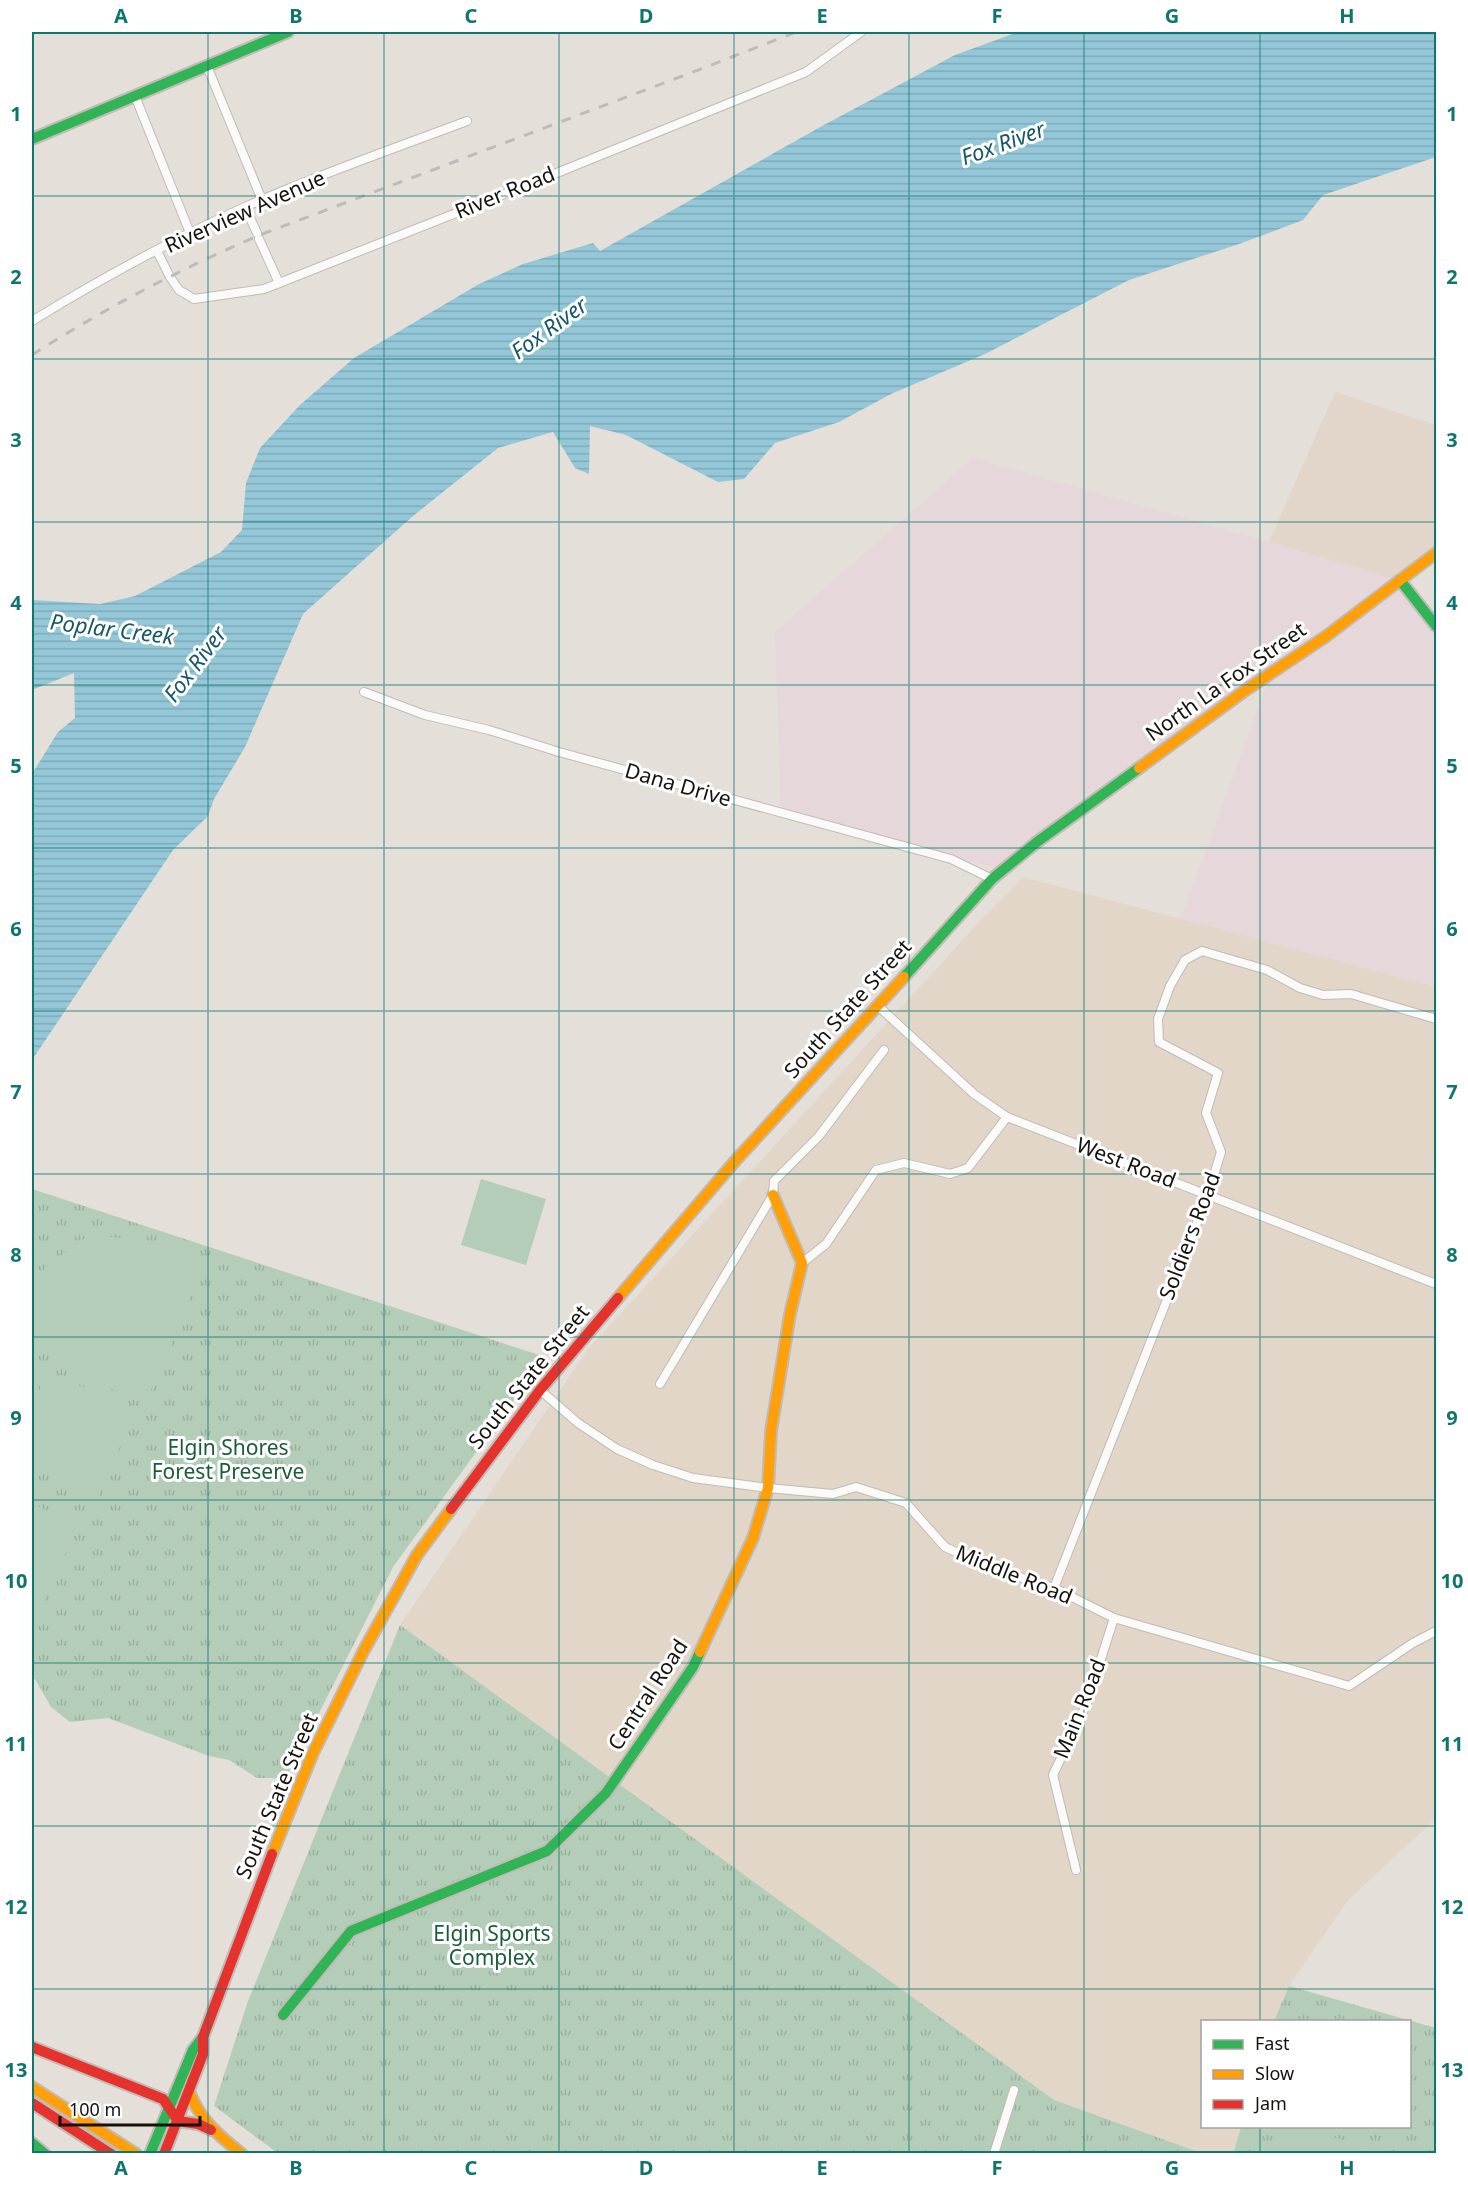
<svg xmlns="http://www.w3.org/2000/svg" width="1468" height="2185" font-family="'Noto Sans',sans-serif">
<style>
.commercial{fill:#e2d5c9}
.industrial{fill:#e6d7db}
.built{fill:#e1d6c8}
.park{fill:url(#park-tufts)}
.garden{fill:#b4cdb9}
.water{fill:url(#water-rules)}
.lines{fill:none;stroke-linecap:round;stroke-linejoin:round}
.street-casing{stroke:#c0bbb5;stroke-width:10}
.fast-casing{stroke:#c0bbb5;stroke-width:14}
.slow-casing{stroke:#c0bbb5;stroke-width:14}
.jam-casing{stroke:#c0bbb5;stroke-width:14}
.street{stroke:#fbfaf9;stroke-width:8}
.fast{stroke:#30b455;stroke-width:10}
.slow{stroke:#ff9f0a;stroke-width:10}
.jam{stroke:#e5322d;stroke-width:10}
.rail{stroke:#bdbcba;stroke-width:3;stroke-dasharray:10 10;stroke-linecap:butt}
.grid{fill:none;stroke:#0f766e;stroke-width:1.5;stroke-opacity:0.55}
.labels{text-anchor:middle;stroke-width:6;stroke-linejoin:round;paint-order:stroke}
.street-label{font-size:21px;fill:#16130e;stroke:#fff}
.park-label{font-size:21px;fill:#185d39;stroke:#fff}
.water-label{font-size:22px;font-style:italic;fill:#185669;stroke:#fff}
.neatline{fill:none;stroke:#0f766e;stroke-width:2}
.grid-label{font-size:20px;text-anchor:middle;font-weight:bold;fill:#0f766e}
</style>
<defs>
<pattern id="park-tufts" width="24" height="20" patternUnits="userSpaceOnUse" patternTransform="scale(1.5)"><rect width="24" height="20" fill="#b4cdb9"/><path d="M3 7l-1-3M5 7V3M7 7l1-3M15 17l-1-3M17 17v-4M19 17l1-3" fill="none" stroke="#9aaf9e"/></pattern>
<pattern id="water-rules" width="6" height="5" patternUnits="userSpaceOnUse" patternTransform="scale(1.5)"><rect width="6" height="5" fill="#94c7d8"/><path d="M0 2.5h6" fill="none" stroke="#7faab8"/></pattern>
</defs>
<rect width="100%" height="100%" fill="#e4dfd8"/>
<path class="commercial" d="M1335,392L1436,425V551L1398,580L1269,542Z"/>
<g class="industrial">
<path d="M973,458L1269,542L1398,580L998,868L781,810L775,632Z"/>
<path d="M1400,585L1436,631V987L1181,919L1268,681Z"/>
</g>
<path class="built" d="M1023,877L1436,987V1818L1348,1900L1289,1986L1274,2021L1202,2022V2126L1241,2127L1233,2153H1199L1014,2090L400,1625L589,1348L983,918Z"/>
<g class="park">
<path d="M32,1189L545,1357L393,1567L286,1778H257L229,1760L209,1756L108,1718L70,1722L51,1707L35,1679L32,1677Z"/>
<path d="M400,1625L1054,2100L1201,2153L279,2154L214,2106L248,2001Z"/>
<path d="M1289,1986L1436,2028V2153L1233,2154L1241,2127L1410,2126V2022L1274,2021Z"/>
</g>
<g class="garden">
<path d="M481,1179L546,1199L526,1265L461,1245Z"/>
<path d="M95,1236C140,1239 163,1240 204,1263L149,1395L136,1401L94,1380L32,1339V1283L37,1275L80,1240Z"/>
<path d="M47,1373C64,1380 119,1399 128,1412C132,1418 129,1425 127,1431L95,1503C57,1479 23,1455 35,1404C37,1393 43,1383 47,1373Z"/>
<path d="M32,1504L67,1520L74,1535L32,1625Z"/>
<path d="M1284,2127H1300L1363,2146L1361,2153H1276Z"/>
</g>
<path class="water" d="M1018,32H1436V157L1323,195L1303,220L1239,244L1129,280L985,354L891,394L839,422L775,443L744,479L718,482L626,435L590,426L589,474L575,468L553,432L498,448L413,516L303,614L245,747L214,799L208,816L173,850L32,1060V774L58,732L75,718L74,673L32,690V600L100,604L135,596L221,552L242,530L246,483L260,448L300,405L354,358L479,284L523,264L593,243L600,251L822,126L955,55Z"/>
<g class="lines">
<g class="street-casing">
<g id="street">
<path d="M207,66L262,200"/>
<path d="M135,96L190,233"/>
<path d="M245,207L257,233"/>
<path d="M259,239L279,283"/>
<path d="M157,251L170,277L179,290L194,299L264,289L532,183L806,72L861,32"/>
<path d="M32,321C100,279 172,240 245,207C317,175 393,149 467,121"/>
<path d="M364,692L425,715L489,730L559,752L951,859L992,879"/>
<path d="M878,1006L974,1094L1007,1117L1436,1284"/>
<path d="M802,1263L826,1244L876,1170L904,1163L950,1174L968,1168L1007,1117"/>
<path d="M660,1384L773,1195L774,1181L819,1136L884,1050"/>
<path d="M540,1390L578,1423L617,1449L653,1465L693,1478L768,1488L833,1494L856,1487L906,1503L945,1547L991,1568L1054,1588L1114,1618L1349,1686L1413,1643L1436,1631"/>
<path d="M1054,1588L1208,1195L1221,1152L1206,1113L1218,1073L1159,1042L1158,1019L1170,986L1185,960L1202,951L1267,970L1300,988L1323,995L1351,994L1436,1019"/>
<path d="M1076,1870L1053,1775L1087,1703L1114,1618"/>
<path d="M994,2154L1014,2090"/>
</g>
</g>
<g class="fast-casing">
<g id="fast">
<path d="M32,139L288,32"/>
<path d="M1400,580L1436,626"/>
<path d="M904,977L992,879L1037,842L1139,768"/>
<path d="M283,2015L351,1931L547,1851L606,1793L693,1667L700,1652"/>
<path d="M32,2143L45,2154"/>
<path d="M150,2154L193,2050L203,2037"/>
</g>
</g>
<g class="slow-casing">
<g id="slow">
<path d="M1139,768L1243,692L1325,637L1436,553"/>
<path d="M618,1298L736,1160L904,977"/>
<path d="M700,1652L753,1538L768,1488L771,1431L790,1314L802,1263L773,1195"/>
<path d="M272,1854L313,1753L364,1650L417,1555L451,1509"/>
<path d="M32,2087L136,2154"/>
<path d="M189,2091C199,2119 219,2136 242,2154"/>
</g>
</g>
<g class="jam-casing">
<g id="jam">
<path d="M451,1509L540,1390L618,1298"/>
<path d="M32,2047L163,2099L178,2121L198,2124L211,2130"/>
<path d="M32,2103L111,2154"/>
<path d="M164,2154L203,2054V2037L272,1854"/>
</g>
</g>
<use href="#street" class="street"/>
<use href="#fast" class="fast"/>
<use href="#slow" class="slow"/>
<use href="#jam" class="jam"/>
<path class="rail" d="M32,355C105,308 184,267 265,233L701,69L796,32"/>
</g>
<path class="grid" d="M208,32V2154M384,32V2154M559,32V2154M734,32V2154M909,32V2154M1084,32V2154M1260,32V2022M32,196H1436M32,359H1436M32,522H1436M32,685H1436M32,848H1436M32,1011H1436M32,1174H1436M32,1337H1436M32,1500H1436M32,1663H1436M32,1826H1436M32,1989H1436M1260,2126V2154"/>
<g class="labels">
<g class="street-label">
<text transform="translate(505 193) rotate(-22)" y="7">River Road</text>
<text transform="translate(245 212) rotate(-24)" y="7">Riverview Avenue</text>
<text transform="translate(1226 682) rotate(-35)" y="7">North La Fox Street</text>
<text transform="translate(678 785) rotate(16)" y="7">Dana Drive</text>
<text transform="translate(848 1009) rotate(-48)" y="7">South State Street</text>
<text transform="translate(1126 1163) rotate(21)" y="7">West Road</text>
<text transform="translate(1190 1236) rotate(-69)" y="7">Soldiers Road</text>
<text transform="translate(529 1377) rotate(-51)" y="7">South State Street</text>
<text transform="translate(1014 1575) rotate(22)" y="7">Middle Road</text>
<text transform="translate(648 1695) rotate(-57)" y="7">Central Road</text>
<text transform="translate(1080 1709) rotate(-68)" y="7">Main Road</text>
<text transform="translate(277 1796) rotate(-67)" y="7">South State Street</text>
</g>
<g class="park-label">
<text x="228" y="1455">Elgin Shores<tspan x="228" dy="24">Forest Preserve</tspan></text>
<text x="492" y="1941">Elgin Sports<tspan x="492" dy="24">Complex</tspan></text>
</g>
<g class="water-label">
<text transform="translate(1003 143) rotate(-20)" y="8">Fox River</text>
<text transform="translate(549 328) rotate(-36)" y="8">Fox River</text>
<text transform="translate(112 629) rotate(7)" y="8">Poplar Creek</text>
<text transform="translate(195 664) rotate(-53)" y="8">Fox River</text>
</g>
</g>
<rect width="1468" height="2185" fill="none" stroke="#ffffff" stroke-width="66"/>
<rect x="1201" y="2020" width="210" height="108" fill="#ffffff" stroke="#a2a19f" stroke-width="1.5"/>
<rect x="1213" y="2040" width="30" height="9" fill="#30b455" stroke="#a2a19f" stroke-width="1.5"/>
<text x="1255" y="2050" font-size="18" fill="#16130e">Fast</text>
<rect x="1213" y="2070" width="30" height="9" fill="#ff9f0a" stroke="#a2a19f" stroke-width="1.5"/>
<text x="1255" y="2080" font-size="18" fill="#16130e">Slow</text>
<rect x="1213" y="2100" width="30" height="9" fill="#e5322d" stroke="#a2a19f" stroke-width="1.5"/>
<text x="1255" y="2110" font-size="18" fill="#16130e">Jam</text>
<path d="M60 2116v9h140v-9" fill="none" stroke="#16130e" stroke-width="3"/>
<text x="69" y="2116" font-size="18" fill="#16130e" stroke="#ffffff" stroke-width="4.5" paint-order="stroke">100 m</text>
<rect x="33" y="33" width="1402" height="2119" class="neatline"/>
<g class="grid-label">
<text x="121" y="23">A</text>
<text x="296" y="23">B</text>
<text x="471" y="23">C</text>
<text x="646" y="23">D</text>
<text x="822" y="23">E</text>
<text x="997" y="23">F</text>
<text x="1172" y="23">G</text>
<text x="1347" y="23">H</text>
<text x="16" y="121">1</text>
<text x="1452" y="121">1</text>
<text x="16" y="284">2</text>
<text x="1452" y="284">2</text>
<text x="16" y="447">3</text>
<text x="1452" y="447">3</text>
<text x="16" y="610">4</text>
<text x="1452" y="610">4</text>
<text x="16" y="773">5</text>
<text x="1452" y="773">5</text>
<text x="16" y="936">6</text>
<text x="1452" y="936">6</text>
<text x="16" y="1099">7</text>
<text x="1452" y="1099">7</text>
<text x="16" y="1262">8</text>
<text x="1452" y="1262">8</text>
<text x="16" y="1425">9</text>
<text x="1452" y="1425">9</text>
<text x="16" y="1588">10</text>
<text x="1452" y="1588">10</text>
<text x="16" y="1751">11</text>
<text x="1452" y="1751">11</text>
<text x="16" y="1914">12</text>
<text x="1452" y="1914">12</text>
<text x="16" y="2077">13</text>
<text x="1452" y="2077">13</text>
<text x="121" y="2175">A</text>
<text x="296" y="2175">B</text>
<text x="471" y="2175">C</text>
<text x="646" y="2175">D</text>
<text x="822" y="2175">E</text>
<text x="997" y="2175">F</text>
<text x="1172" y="2175">G</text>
<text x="1347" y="2175">H</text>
</g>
</svg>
